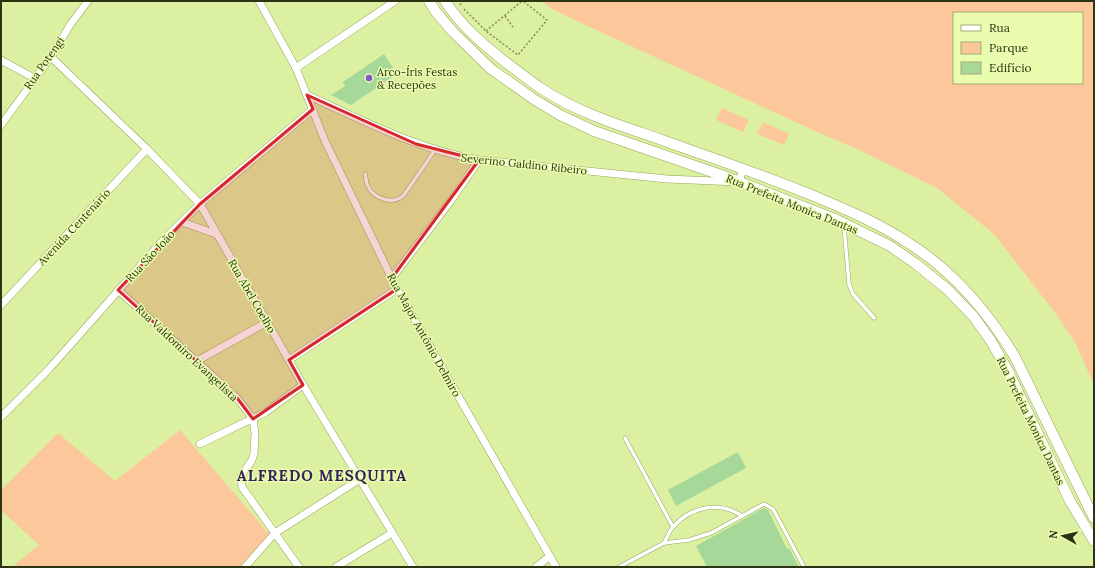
<svg xmlns="http://www.w3.org/2000/svg" width="1095" height="568" font-family="Lora,serif">
<style>
.green{fill:#fdc79c;fill-rule:evenodd}
.building{fill:#a5d899}
.lines{fill:none;stroke-linecap:round;stroke-linejoin:round}
.service-casing{stroke:#96a75c;stroke-width:4.5}
.minor-casing{stroke:#96a75c;stroke-width:8}
.secondary-casing{stroke:#96a75c;stroke-width:11}
.path{stroke:#828f59;stroke-width:1.5;stroke-dasharray:2 2;stroke-linecap:butt}
.service{stroke:#fff;stroke-width:3.5}
.minor{stroke:#fff;stroke-width:7}
.secondary{stroke:#fff;stroke-width:10}
.marked{fill:#d62828;fill-opacity:0.2;stroke:#d62828;stroke-width:3;stroke-linejoin:round}
.poi-dot{fill:#8553cb;stroke:#eafdaf;stroke-width:1.5}
.labels{text-anchor:middle;stroke-width:3;stroke-linejoin:round;paint-order:stroke}
.street-label{font-size:11px;fill:#2d3414;stroke:#eafdaf}
.poi-label{font-size:11px;fill:#2d3414;stroke:#eafdaf;text-anchor:start}
.district-label{font-size:15px;font-weight:bold;letter-spacing:1px;fill:#382059;stroke:#eafdaf}
</style>
<rect width="100%" height="100%" fill="#dcf0a2"/>
<g class="green">
<path d="M542,1H1094V385L1075,342L1056,314L995,235L937,188L859,150L815,131L566,16L552,9ZM954,13H1082V83H954Z"/>
<path d="M722,108L749,120L743,132L716,120Z"/>
<path d="M763,122L789,134L784,145L757,134Z"/>
<path d="M180,430L270,535L241,567H12L39,545L1,510V490L58,433L115,481Z"/>
</g>
<g class="building">
<path d="M384,54L397,74L351,105L331,95L345,86L343,82Z"/>
<path d="M738,452L746,468L676,506L668,490Z"/>
<path d="M764,508L768,510L787,549L789,548L799,567H707L696,546Z"/>
</g>
<g class="lines">
<g class="service-casing">
<g id="service">
<path d="M365,174C366,177 366,181 367,184C372,198 392,206 404,195L435,150"/>
<path d="M844,226L849,284L853,294L874,318"/>
<path d="M625,438L673,527"/>
<path d="M664,543C667,538 669,531 673,527C691,506 720,501 742,516"/>
<path d="M619,567L664,543L689,540L711,533L764,504L773,509L804,567"/>
</g>
</g>
<g class="minor-casing">
<g id="minor">
<path d="M259,1L296,68L325,141L397,289L556,567"/>
<path d="M51,57L147,149L200,204L303,385L413,567"/>
<path d="M1,60L34,78"/>
<path d="M296,68L395,1"/>
<path d="M307,95C365,121 416,149 479,160L667,179L739,182L743,169"/>
<path d="M1,125L51,57L70,25L88,1"/>
<path d="M182,222L216,234"/>
<path d="M392,278L450,202L479,160"/>
<path d="M118,290L237,398L253,419L255,433L254,454L252,460L241,476L242,487L299,567"/>
<path d="M1,305L147,149"/>
<path d="M289,360L397,289"/>
<path d="M197,361L267,322"/>
<path d="M1,417L49,369L164,239L200,204L313,109"/>
<path d="M200,444L266,412L303,385"/>
<path d="M245,567L275,533L360,479"/>
<path d="M336,567L392,533"/>
<path d="M536,567L550,556"/>
</g>
</g>
<g class="secondary-casing">
<g id="secondary">
<path d="M429,1L436,12L453,32L491,69L535,100L560,115L594,131L727,177L835,219L890,246L916,264L947,289L974,317L991,341L1008,371L1070,501L1094,541"/>
<path d="M445,1C461,26 485,46 508,64C519,72 530,81 542,89C578,113 622,126 662,140C715,159 769,177 821,199C852,212 882,225 910,244C954,272 988,312 1015,357L1094,518"/>
</g>
</g>
<g class="path">
<path d="M460,5L463,1"/>
<path d="M464,9L486,31L518,55L547,20L523,1"/>
<path d="M505,16L513,27"/>
<path d="M486,31L522,1"/>
</g>
<use href="#service" class="service"/>
<use href="#minor" class="minor"/>
<use href="#secondary" class="secondary"/>
</g>
<path class="marked" d="M307,95L416,144L479,160L392,278L397,289L289,360L303,385L253,419L237,398L118,290L200,204L313,109Z"/>
<circle class="poi-dot" cx="369" cy="78" r="4"/>
<g class="labels">
<g class="street-label">
<text transform="translate(44 63) rotate(-55)" y="4">Rua Potengi</text>
<text transform="translate(524 164) rotate(6)" y="4">Severino Galdino Ribeiro</text>
<text transform="translate(792 204) rotate(22)" y="4">Rua Prefeita Monica Dantas</text>
<text transform="translate(74 227) rotate(-47)" y="4">Avenida Centenário</text>
<text transform="translate(150 256) rotate(-47)" y="4">Rua São João</text>
<text transform="translate(252 296) rotate(60)" y="4">Rua Abel Coelho</text>
<text transform="translate(424 335) rotate(61)" y="4">Rua Major Antônio Delmiro</text>
<text transform="translate(187 353) rotate(43)" y="4">Rua Valdomiro Evangelista</text>
<text transform="translate(1031 421) rotate(64)" y="4">Rua Prefeita Monica Dantas</text>
</g>
<g class="poi-label">
<text x="377" y="76">Arco-Íris Festas<tspan x="377" dy="13">&amp; Recepões</tspan></text>
</g>
<g class="district-label">
<text x="322" y="481">ALFREDO MESQUITA</text>
</g>
</g>
<rect width="1095" height="568" fill="none" stroke="#2d3414" stroke-width="4"/>
<rect x="953" y="12" width="130" height="72" fill="#eafdaf" stroke="#9ead71"/>
<rect x="961" y="25" width="20" height="6" fill="#ffffff" stroke="#9ead71"/>
<text x="989" y="32" font-size="12" fill="#2d3414">Rua</text>
<rect x="961" y="42" width="20" height="12" fill="#fdc79c" stroke="#9ead71"/>
<text x="989" y="52" font-size="12" fill="#2d3414">Parque</text>
<rect x="961" y="62" width="20" height="12" fill="#a5d899" stroke="#9ead71"/>
<text x="989" y="72" font-size="12" fill="#2d3414">Edifício</text>
<g transform="translate(1063 536) rotate(278)" stroke="#eafdaf" stroke-width="3" paint-order="stroke">
<path d="M0-3L7 15L0 10L-7 15Z" fill="#2d3414"/>
<text y="-6" font-size="11" font-weight="bold" text-anchor="middle" fill="#2d3414">N</text>
</g>
</svg>
